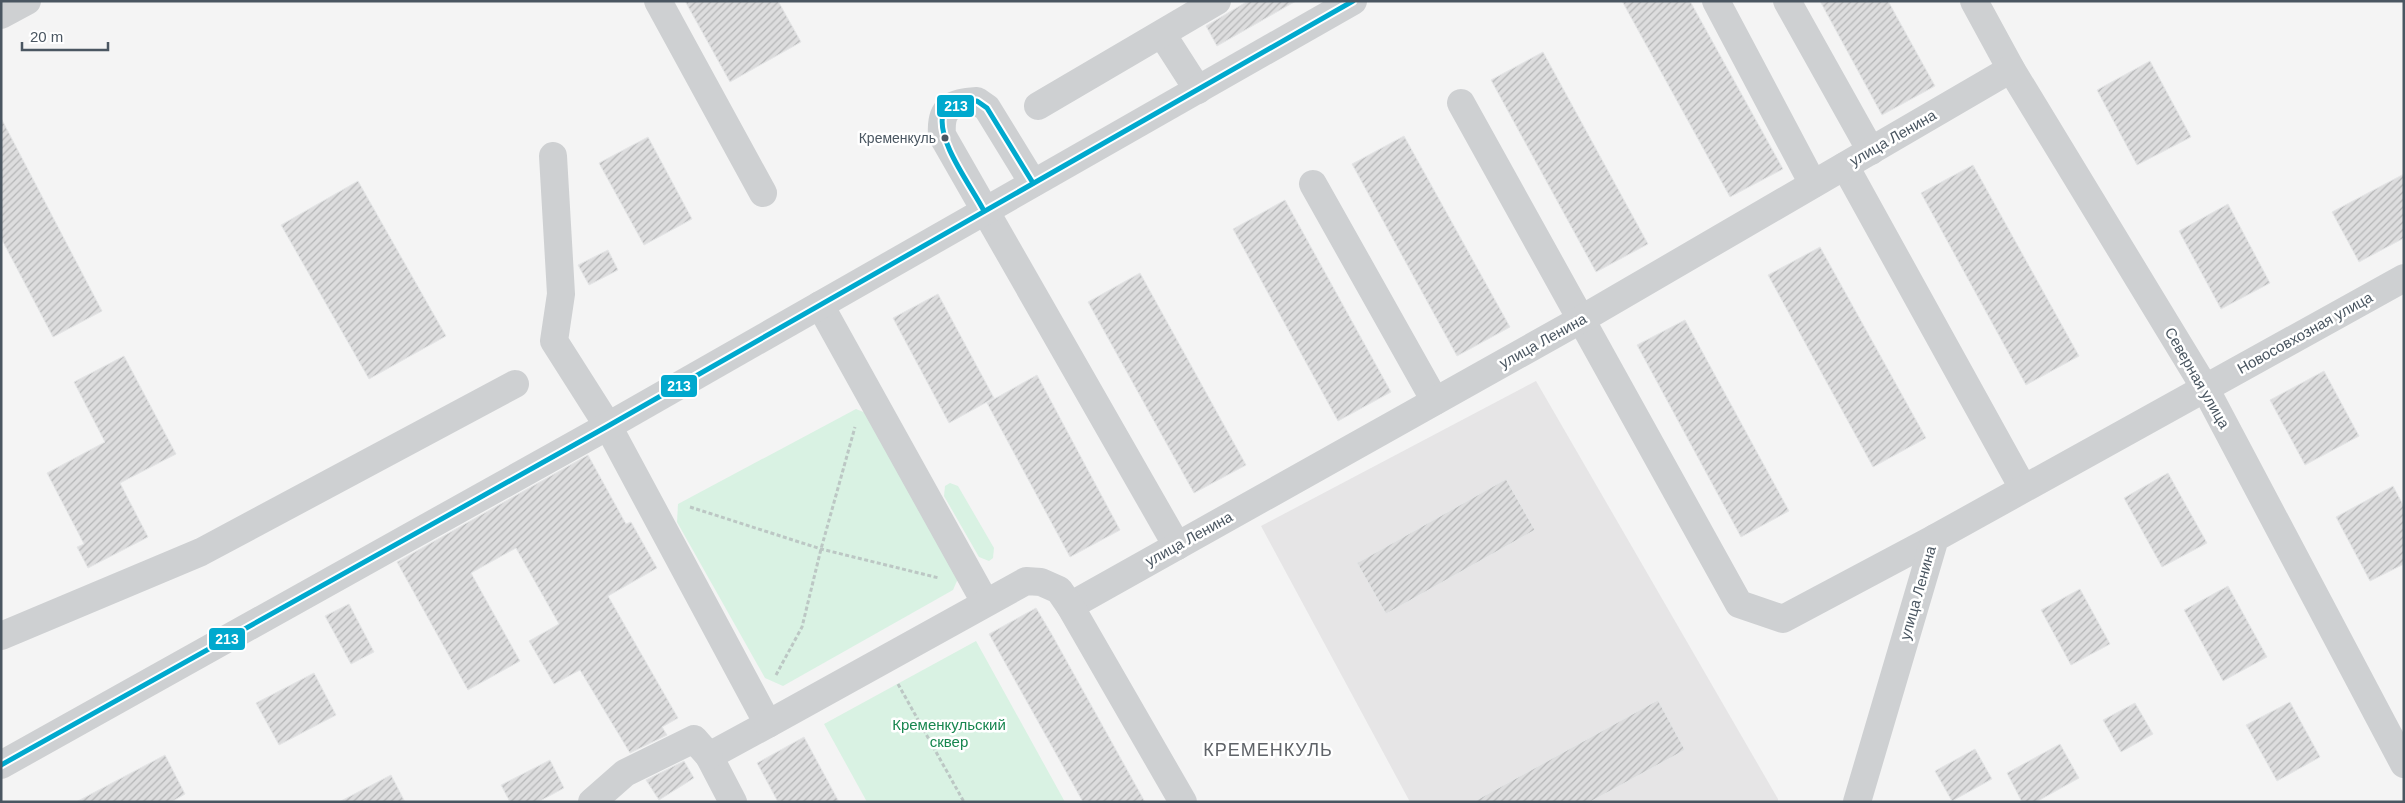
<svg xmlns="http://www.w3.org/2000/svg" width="2405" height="803" font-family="Helvetica,sans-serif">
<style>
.education{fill:#e6e5e6}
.green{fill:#d9f2e3}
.building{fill:url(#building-hatch);stroke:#e5e6e7}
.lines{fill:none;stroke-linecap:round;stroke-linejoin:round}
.path{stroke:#bcc7c4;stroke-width:3;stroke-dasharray:4 2.5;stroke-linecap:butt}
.minor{stroke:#ced0d2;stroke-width:28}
.bus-1-casing{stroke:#fff;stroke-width:9}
.bus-1{stroke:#00a9ce;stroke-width:5}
.bus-dot{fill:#4a5661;stroke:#fff;stroke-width:2}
.labels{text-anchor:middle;stroke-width:5;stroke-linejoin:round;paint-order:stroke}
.bus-label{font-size:14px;fill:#4a5661;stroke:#fff;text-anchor:end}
.street-label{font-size:15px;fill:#4a5661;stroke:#fff}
.park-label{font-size:15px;fill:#17864f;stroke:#fff}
.quarter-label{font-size:18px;letter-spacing:1px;fill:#5f6368;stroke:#fff}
.line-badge{stroke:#fff;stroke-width:2}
.badge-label{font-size:14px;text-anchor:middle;font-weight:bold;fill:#fff}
</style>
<defs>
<pattern id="building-hatch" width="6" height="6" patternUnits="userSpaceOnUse" patternTransform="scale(1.25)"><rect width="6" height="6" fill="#ddddde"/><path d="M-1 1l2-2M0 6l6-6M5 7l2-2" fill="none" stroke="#b5b6b7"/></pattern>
</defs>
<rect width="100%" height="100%" fill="#f4f4f4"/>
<path class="education" d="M1536,381L1778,799V802H1410L1261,526Z"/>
<g class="green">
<path d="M856,409L873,416L960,574L953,590L783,686L765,678L677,522L678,504Z"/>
<path d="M950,483L958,486L994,548L993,558L989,561L979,557L944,496L945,486Z"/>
<path d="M976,641L1065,802H867L824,724Z"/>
</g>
<g class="building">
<path d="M685,1H778L801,42L730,82Z"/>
<path d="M1248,1H1296L1217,46L1206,26Z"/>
<path d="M1622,1H1690L1783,169L1730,197Z"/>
<path d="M1820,1H1888L1935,86L1882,115Z"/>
<path d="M1543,52L1648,244L1596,272L1491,80Z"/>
<path d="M2150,61L2191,137L2137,165L2097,90Z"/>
<path d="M1,118L102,311L53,337L1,238Z"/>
<path d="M1404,136L1510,327L1457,356L1352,164Z"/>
<path d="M648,137L692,219L644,245L599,163Z"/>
<path d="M1973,165L2079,356L2026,385L1921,193Z"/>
<path d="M2404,174V238L2359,262L2332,212Z"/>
<path d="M358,181L446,336L369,379L281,225Z"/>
<path d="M1285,200L1391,392L1338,421L1233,229Z"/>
<path d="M2228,204L2270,283L2221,309L2179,231Z"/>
<path d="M1820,247L1926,438L1873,467L1768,275Z"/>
<path d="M608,250L618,270L589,285L578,265Z"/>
<path d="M1140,273L1246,465L1194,493L1088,302Z"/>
<path d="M938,294L994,398L949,423L893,318Z"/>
<path d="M1685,320L1789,511L1741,537L1637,345Z"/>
<path d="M124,356L176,454L120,483L148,537L88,568L77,547L84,544L47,473L105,442L74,382Z"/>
<path d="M2324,371L2359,436L2305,465L2270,400Z"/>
<path d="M1037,375L1120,530L1070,557L987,403Z"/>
<path d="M588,455L626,524L631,522L657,568L608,596L678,718L662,727L667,735L630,753L580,670L554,684L529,641L559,624L516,548L471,573L520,661L468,690L397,562Z"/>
<path d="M2168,473L2207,543L2162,567L2124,498Z"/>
<path d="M1506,479L1535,530L1386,614L1357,563Z"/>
<path d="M2393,486L2404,507V564L2370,581L2336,517Z"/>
<path d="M2228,586L2267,657L2223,681L2184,610Z"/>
<path d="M2080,589L2110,644L2071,665L2041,610Z"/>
<path d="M349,604L374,652L351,664L325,616Z"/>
<path d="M1036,608L1051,633L1145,802H1083L989,634Z"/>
<path d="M314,673L336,715L279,745L256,703Z"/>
<path d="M1658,700L1685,750L1590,802H1473Z"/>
<path d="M2290,702L2320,757L2277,781L2246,725Z"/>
<path d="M2135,703L2153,734L2121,752L2103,720Z"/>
<path d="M804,737L839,802H778L757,763Z"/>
<path d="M2060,744L2079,778L2036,802H2022L2007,773Z"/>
<path d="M1975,749L1992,779L1952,801L1935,771Z"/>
<path d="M165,755L185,794L171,802H76Z"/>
<path d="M550,760L564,788L538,802H510L501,785Z"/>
<path d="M684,761L694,778L659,800L646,780Z"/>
<path d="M391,775L405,802H339Z"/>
</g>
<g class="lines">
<g class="path">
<path d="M690,507L821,549L939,578"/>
<path d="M776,675L802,627L821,549L855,427"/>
<path d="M898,684L964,802"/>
</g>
<g class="minor">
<path d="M658,1L763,193"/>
<path d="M1716,1L1813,184"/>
<path d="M1787,1L1871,151"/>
<path d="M1974,1L2011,69L2205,388L2404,764"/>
<path d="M1,15L27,1"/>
<path d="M1162,34L1198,90"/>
<path d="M1461,103L1739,604L1783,619L1935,538"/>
<path d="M1038,106L1217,1"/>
<path d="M553,156L561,294L554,341L608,426L768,724L709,756L733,802"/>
<path d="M1845,166L2023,488"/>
<path d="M1033,183L987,108L977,101C951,103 940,107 942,135L1177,546"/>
<path d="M1313,184L1435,401"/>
<path d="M820,305L985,602"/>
<path d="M1070,606L1580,320L2011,69"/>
<path d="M1,636L201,552L515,384"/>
<path d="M768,724L1026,581L1041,582L1059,590L1070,606L1183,802"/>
<path d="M1,765L608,426L1353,1"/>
<path d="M592,802L625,773L694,739L709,756"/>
<path d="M1857,802L1935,538L2404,278"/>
</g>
<g class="bus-1-casing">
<g id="bus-1">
<path d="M984,211C972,187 936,141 943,114L950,108L961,104L977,101L987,108L1033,183"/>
<path d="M1,765L608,426L1353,1"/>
</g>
</g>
<use href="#bus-1" class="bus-1"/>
</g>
<circle class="bus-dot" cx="945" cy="138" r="4.5"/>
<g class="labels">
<g class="bus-label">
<text x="936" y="143">Кременкуль</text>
</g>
<g class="street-label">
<text transform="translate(1893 138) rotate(-30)" y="5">улица Ленина</text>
<text transform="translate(2305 333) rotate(-29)" y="5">Новосовхозная улица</text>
<text transform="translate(1543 341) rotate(-29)" y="5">улица Ленина</text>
<text transform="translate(2197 378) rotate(60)" y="5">Северная улица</text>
<text transform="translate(1189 539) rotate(-29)" y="5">улица Ленина</text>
<text transform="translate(1918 593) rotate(-74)" y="5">улица Ленина</text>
</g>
<g class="park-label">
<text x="949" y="730">Кременкульский<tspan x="949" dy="17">сквер</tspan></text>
</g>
<g class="quarter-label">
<text x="1268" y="756">КРЕМЕНКУЛЬ</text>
</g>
</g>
<g class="line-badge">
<rect x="936" y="94" width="39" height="24" rx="5" fill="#00a9ce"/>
<rect x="660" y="374" width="38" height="24" rx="5" fill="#00a9ce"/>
<rect x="208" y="627" width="38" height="24" rx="5" fill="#00a9ce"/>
</g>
<g class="badge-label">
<text x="956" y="111">213</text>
<text x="679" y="391">213</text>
<text x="227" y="644">213</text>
</g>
<rect width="2405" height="803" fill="none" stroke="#4a5661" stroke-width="5"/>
<path d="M22 42v8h86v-8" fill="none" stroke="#4a5661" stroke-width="2.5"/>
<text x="30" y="42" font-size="15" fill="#4a5661" stroke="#ffffff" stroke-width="4" paint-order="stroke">20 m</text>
</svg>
